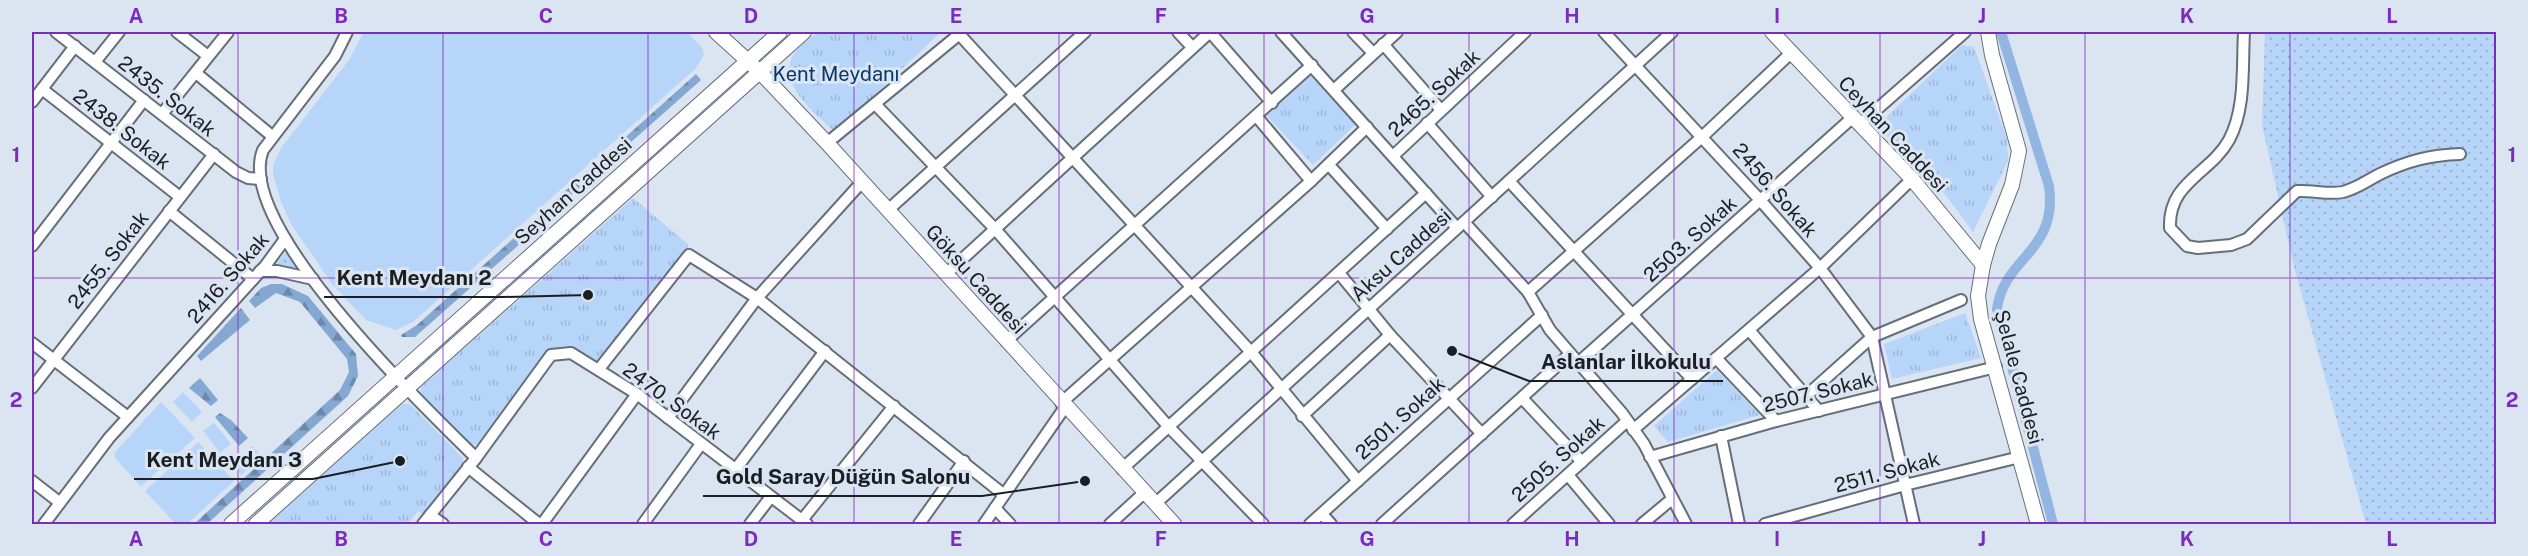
<svg xmlns="http://www.w3.org/2000/svg" width="2528" height="556" font-family="'Public Sans',sans-serif">
<style>
.grass{fill:url(#grass-dots)}
.forest{fill:url(#forest-firs)}
.park{fill:url(#park-tufts)}
.garden{fill:#b7d4f9}
.lines{fill:none;stroke-linecap:round;stroke-linejoin:round}
.canal{stroke:#92b5e1;stroke-width:10}
.street-casing{stroke:#656e79;stroke-width:14}
.secondary-casing{stroke:#656e79;stroke-width:16}
.street{stroke:#fff;stroke-width:10}
.secondary{stroke:#fff;stroke-width:14}
.grid{fill:none;stroke:#7b2cbf;stroke-width:1.5;stroke-opacity:0.55}
.labels{text-anchor:middle;stroke-width:6;stroke-linejoin:round;paint-order:stroke}
.park-label{font-size:20px;fill:#05386d;stroke:#dbe5f2}
.street-label{font-size:20px;fill:#1b1e23;stroke:#dbe5f2}
.leader{fill:none;stroke:#1b1e23;stroke-width:2}
.callout-dot{fill:#1b1e23;stroke:#dbe5f2;stroke-width:2}
.callout-label{font-size:21px;text-anchor:middle;font-weight:bold;fill:#1b1e23;stroke:#dbe5f2;stroke-width:6;stroke-linejoin:round;paint-order:stroke}
.neatline{fill:none;stroke:#7b2cbf;stroke-width:2}
.grid-label{font-size:20px;text-anchor:middle;font-weight:bold;fill:#7b2cbf}
</style>
<defs>
<pattern id="grass-dots" width="8" height="8" patternUnits="userSpaceOnUse" patternTransform="scale(1.5)"><rect width="8" height="8" fill="#b7d4f9"/><path d="M2 2h.1M6 6h.1" fill="none" stroke="#9db6d5" stroke-width="1.8" stroke-linecap="round"/></pattern>
<pattern id="forest-firs" width="22" height="20" patternUnits="userSpaceOnUse" patternTransform="scale(1.5)"><rect width="22" height="20" fill="#85a8d3"/><path d="M5 1l3.5 6h-7zM16 11l3.5 6h-7z" fill="#6c88ab"/></pattern>
<pattern id="park-tufts" width="24" height="20" patternUnits="userSpaceOnUse" patternTransform="scale(1.5)"><rect width="24" height="20" fill="#b7d4f9"/><path d="M3 7l-1-3M5 7V3M7 7l1-3M15 17l-1-3M17 17v-4M19 17l1-3" fill="none" stroke="#9db6d5"/></pattern>
</defs>
<rect width="100%" height="100%" fill="#dbe5f2"/>
<g class="grass">
<path d="M2265,32H2496V524H2366L2294,267L2262,125Z"/>
<path d="M743,74L746,76L407,381L405,378Z"/>
<path d="M285,253H287L297,270L275,266Z"/>
<path d="M389,393L392,395L248,524H244Z"/>
</g>
<g class="forest">
<path d="M696,74L701,80L558,207L553,202Z"/>
<path d="M516,236L522,242L415,337H402L401,335L417,325Z"/>
<path d="M271,284H282L308,296L356,354L358,376L348,396L207,524H194L340,390L349,372L347,359L300,302L276,293L255,308L249,301L261,288Z"/>
<path d="M241,308L250,320L201,361L197,356Z"/>
<path d="M200,378L218,400L211,406L189,388Z"/>
<path d="M220,413L231,420L248,438L239,446L215,417Z"/>
</g>
<g class="park">
<path d="M818,32H941L835,132C817,114 775,84 794,54C799,46 811,38 818,32Z"/>
<path d="M1962,45L1974,47L2007,139L2008,161L1973,232L1941,189L1877,126Z"/>
<path d="M1310,76L1355,125L1313,165L1267,116Z"/>
<path d="M633,198L689,245L598,364C582,353 568,339 550,351L481,442L472,446L468,444L420,394L421,387Z"/>
<path d="M1965,313L1981,358L1892,379L1884,344Z"/>
<path d="M1717,370L1760,415L1668,442L1654,426Z"/>
<path d="M402,404H410L463,458L462,465L424,515L418,511L408,524H268Z"/>
</g>
<g class="garden">
<path d="M364,32H687L703,49L704,55L696,68L413,322L396,330L366,320L332,284L291,224L281,202L273,174V166L281,148L349,60Z"/>
<path d="M183,392L202,412L192,422L173,402Z"/>
<path d="M161,402L195,438L141,486L115,458V452Z"/>
<path d="M214,423L231,444L220,453L203,431Z"/>
<path d="M198,442L234,481L187,524H176L145,491Z"/>
<path d="M252,446L262,456L241,475L232,465Z"/>
</g>
<g class="lines">
<path class="canal" d="M2001,32L2049,186C2058,253 2004,256 1997,309L2053,524"/>
<g class="street-casing">
<g id="street">
<path d="M56,32L236,172L248,178L261,179"/>
<path d="M177,32L208,56"/>
<path d="M347,32L335,56L263,150C233,225 425,407 476,458"/>
<path d="M1178,32L1192,47"/>
<path d="M1281,32L1457,228"/>
<path d="M1353,32L1373,53"/>
<path d="M1604,32L1760,200L1820,268L1872,337L1914,524"/>
<path d="M2244,32C2242,67 2246,108 2229,140C2210,174 2168,182 2170,228L2187,246L2198,248L2231,245L2247,239L2297,191C2312,190 2329,195 2343,192C2360,187 2366,181 2380,174C2407,161 2430,155 2460,154"/>
<path d="M959,34L1251,352L1358,481"/>
<path d="M1383,44L1441,110"/>
<path d="M95,62L119,32"/>
<path d="M196,73L272,136"/>
<path d="M42,89L180,197"/>
<path d="M1335,89L1397,32"/>
<path d="M32,102L75,46"/>
<path d="M875,104L995,229L1168,426L1263,524"/>
<path d="M162,114L228,32"/>
<path d="M1257,117L1311,181"/>
<path d="M1427,123L1492,197"/>
<path d="M1859,125L1965,32"/>
<path d="M827,143L962,32"/>
<path d="M1393,156L1525,32"/>
<path d="M1329,165L1387,229"/>
<path d="M1509,181L1692,379"/>
<path d="M888,210L1085,32"/>
<path d="M169,211L253,279"/>
<path d="M1464,222L1528,292L1550,330L1622,413L1644,444L1686,524"/>
<path d="M32,246L144,100"/>
<path d="M260,271H277L313,279"/>
<path d="M1339,273L1390,335L1482,434"/>
<path d="M946,274L1210,32L1272,103"/>
<path d="M1528,292L1703,136L1792,52"/>
<path d="M1749,330L1819,411"/>
<path d="M1006,341L1312,65"/>
<path d="M32,343L128,417"/>
<path d="M1716,358L1776,421"/>
<path d="M1578,363L1852,118"/>
<path d="M599,369L689,255L757,298L1003,494"/>
<path d="M32,388L214,154"/>
<path d="M1806,396L1872,337L1961,300"/>
<path d="M1522,398L1582,462"/>
<path d="M1061,403L1311,181L1367,127"/>
<path d="M1302,416L1390,335"/>
<path d="M668,418L757,298L861,183"/>
<path d="M1633,430L1820,268L1912,179"/>
<path d="M1721,436L1739,524"/>
<path d="M1650,457L1776,421L1996,367"/>
<path d="M468,467L539,524"/>
<path d="M1122,469L1426,193"/>
<path d="M735,470L825,351"/>
<path d="M1568,475L1609,524"/>
<path d="M32,481L59,502"/>
<path d="M1155,504L1672,32"/>
<path d="M995,508L1010,524"/>
<path d="M1322,514L1331,524"/>
<path d="M430,515L443,524"/>
<path d="M802,520L894,406"/>
<path d="M44,524L109,438L266,265L285,239"/>
<path d="M423,524L476,458L551,355L571,353L637,394L807,524"/>
<path d="M542,524L637,394"/>
<path d="M643,524L701,444"/>
<path d="M750,524L770,498"/>
<path d="M919,524L964,461"/>
<path d="M984,524L1065,407"/>
<path d="M1110,524L1144,493"/>
<path d="M1310,524L1542,315"/>
<path d="M1382,524L1570,354"/>
<path d="M1513,524L1627,421"/>
<path d="M1642,524L1672,499"/>
<path d="M1765,524L1905,485L2020,457"/>
</g>
</g>
<g class="secondary-casing">
<g id="secondary">
<path d="M716,32L760,72L827,143L1174,524"/>
<path d="M1772,32L1912,179L1983,265"/>
<path d="M1988,32L1992,55L2019,151L2012,185L1989,244L1983,265L1978,296L1981,319L2038,524"/>
<path d="M231,524L780,32"/>
<path d="M256,524L804,32"/>
</g>
</g>
<use href="#street" class="street"/>
<use href="#secondary" class="secondary"/>
</g>
<path class="grid" d="M238,32V524M443,32V524M648,32V524M854,32V524M1059,32V524M1264,32V524M1469,32V524M1674,32V524M1880,32V524M2085,32V524M2290,32V524M32,278H2496"/>
<g class="labels">
<g class="park-label">
<text x="836" y="81">Kent Meydanı</text>
</g>
<g class="street-label">
<text transform="translate(1434 93) rotate(-43)" y="7">2465. Sokak</text>
<text transform="translate(167 96) rotate(38)" y="7">2435. Sokak</text>
<text transform="translate(122 129) rotate(38)" y="7">2438. Sokak</text>
<text transform="translate(1893 134) rotate(47)" y="7">Ceyhan Caddesi</text>
<text transform="translate(1775 190) rotate(49)" y="7">2456. Sokak</text>
<text transform="translate(573 191) rotate(-42)" y="7">Seyhan Caddesi</text>
<text transform="translate(1690 239) rotate(-42)" y="7">2503. Sokak</text>
<text transform="translate(1401 255) rotate(-42)" y="7">Aksu Caddesi</text>
<text transform="translate(108 260) rotate(-52)" y="7">2455. Sokak</text>
<text transform="translate(228 278) rotate(-49)" y="7">2416. Sokak</text>
<text transform="translate(976 279) rotate(48)" y="7">Göksu Caddesi</text>
<text transform="translate(2019 377) rotate(75)" y="7">Şelale Caddesi</text>
<text transform="translate(1818 392) rotate(-14)" y="7">2507. Sokak</text>
<text transform="translate(672 401) rotate(36)" y="7">2470. Sokak</text>
<text transform="translate(1400 418) rotate(-42)" y="7">2501. Sokak</text>
<text transform="translate(1558 459) rotate(-42)" y="7">2505. Sokak</text>
<text transform="translate(1887 472) rotate(-15)" y="7">2511. Sokak</text>
</g>
</g>
<path class="leader" d="M588 295L503 297H324M1452 351L1529 381H1723M400 461L313 479H134M1085 481L982 496H703"/>
<g class="callout-dot">
<circle cx="588" cy="295" r="6"/>
<circle cx="1452" cy="351" r="6"/>
<circle cx="400" cy="461" r="6"/>
<circle cx="1085" cy="481" r="6"/>
</g>
<g class="callout-label">
<text x="414" y="285">Kent Meydanı 2</text>
<text x="1626" y="369">Aslanlar İlkokulu</text>
<text x="224" y="467">Kent Meydanı 3</text>
<text x="843" y="484">Gold Saray Düğün Salonu</text>
</g>
<rect width="2528" height="556" fill="none" stroke="#dbe5f2" stroke-width="66"/>
<rect x="33" y="33" width="2462" height="490" class="neatline"/>
<g class="grid-label">
<text x="136" y="23">A</text>
<text x="341" y="23">B</text>
<text x="546" y="23">C</text>
<text x="751" y="23">D</text>
<text x="956" y="23">E</text>
<text x="1161" y="23">F</text>
<text x="1367" y="23">G</text>
<text x="1572" y="23">H</text>
<text x="1777" y="23">I</text>
<text x="1982" y="23">J</text>
<text x="2187" y="23">K</text>
<text x="2392" y="23">L</text>
<text x="16" y="162">1</text>
<text x="2512" y="162">1</text>
<text x="16" y="407">2</text>
<text x="2512" y="407">2</text>
<text x="136" y="546">A</text>
<text x="341" y="546">B</text>
<text x="546" y="546">C</text>
<text x="751" y="546">D</text>
<text x="956" y="546">E</text>
<text x="1161" y="546">F</text>
<text x="1367" y="546">G</text>
<text x="1572" y="546">H</text>
<text x="1777" y="546">I</text>
<text x="1982" y="546">J</text>
<text x="2187" y="546">K</text>
<text x="2392" y="546">L</text>
</g>
</svg>
